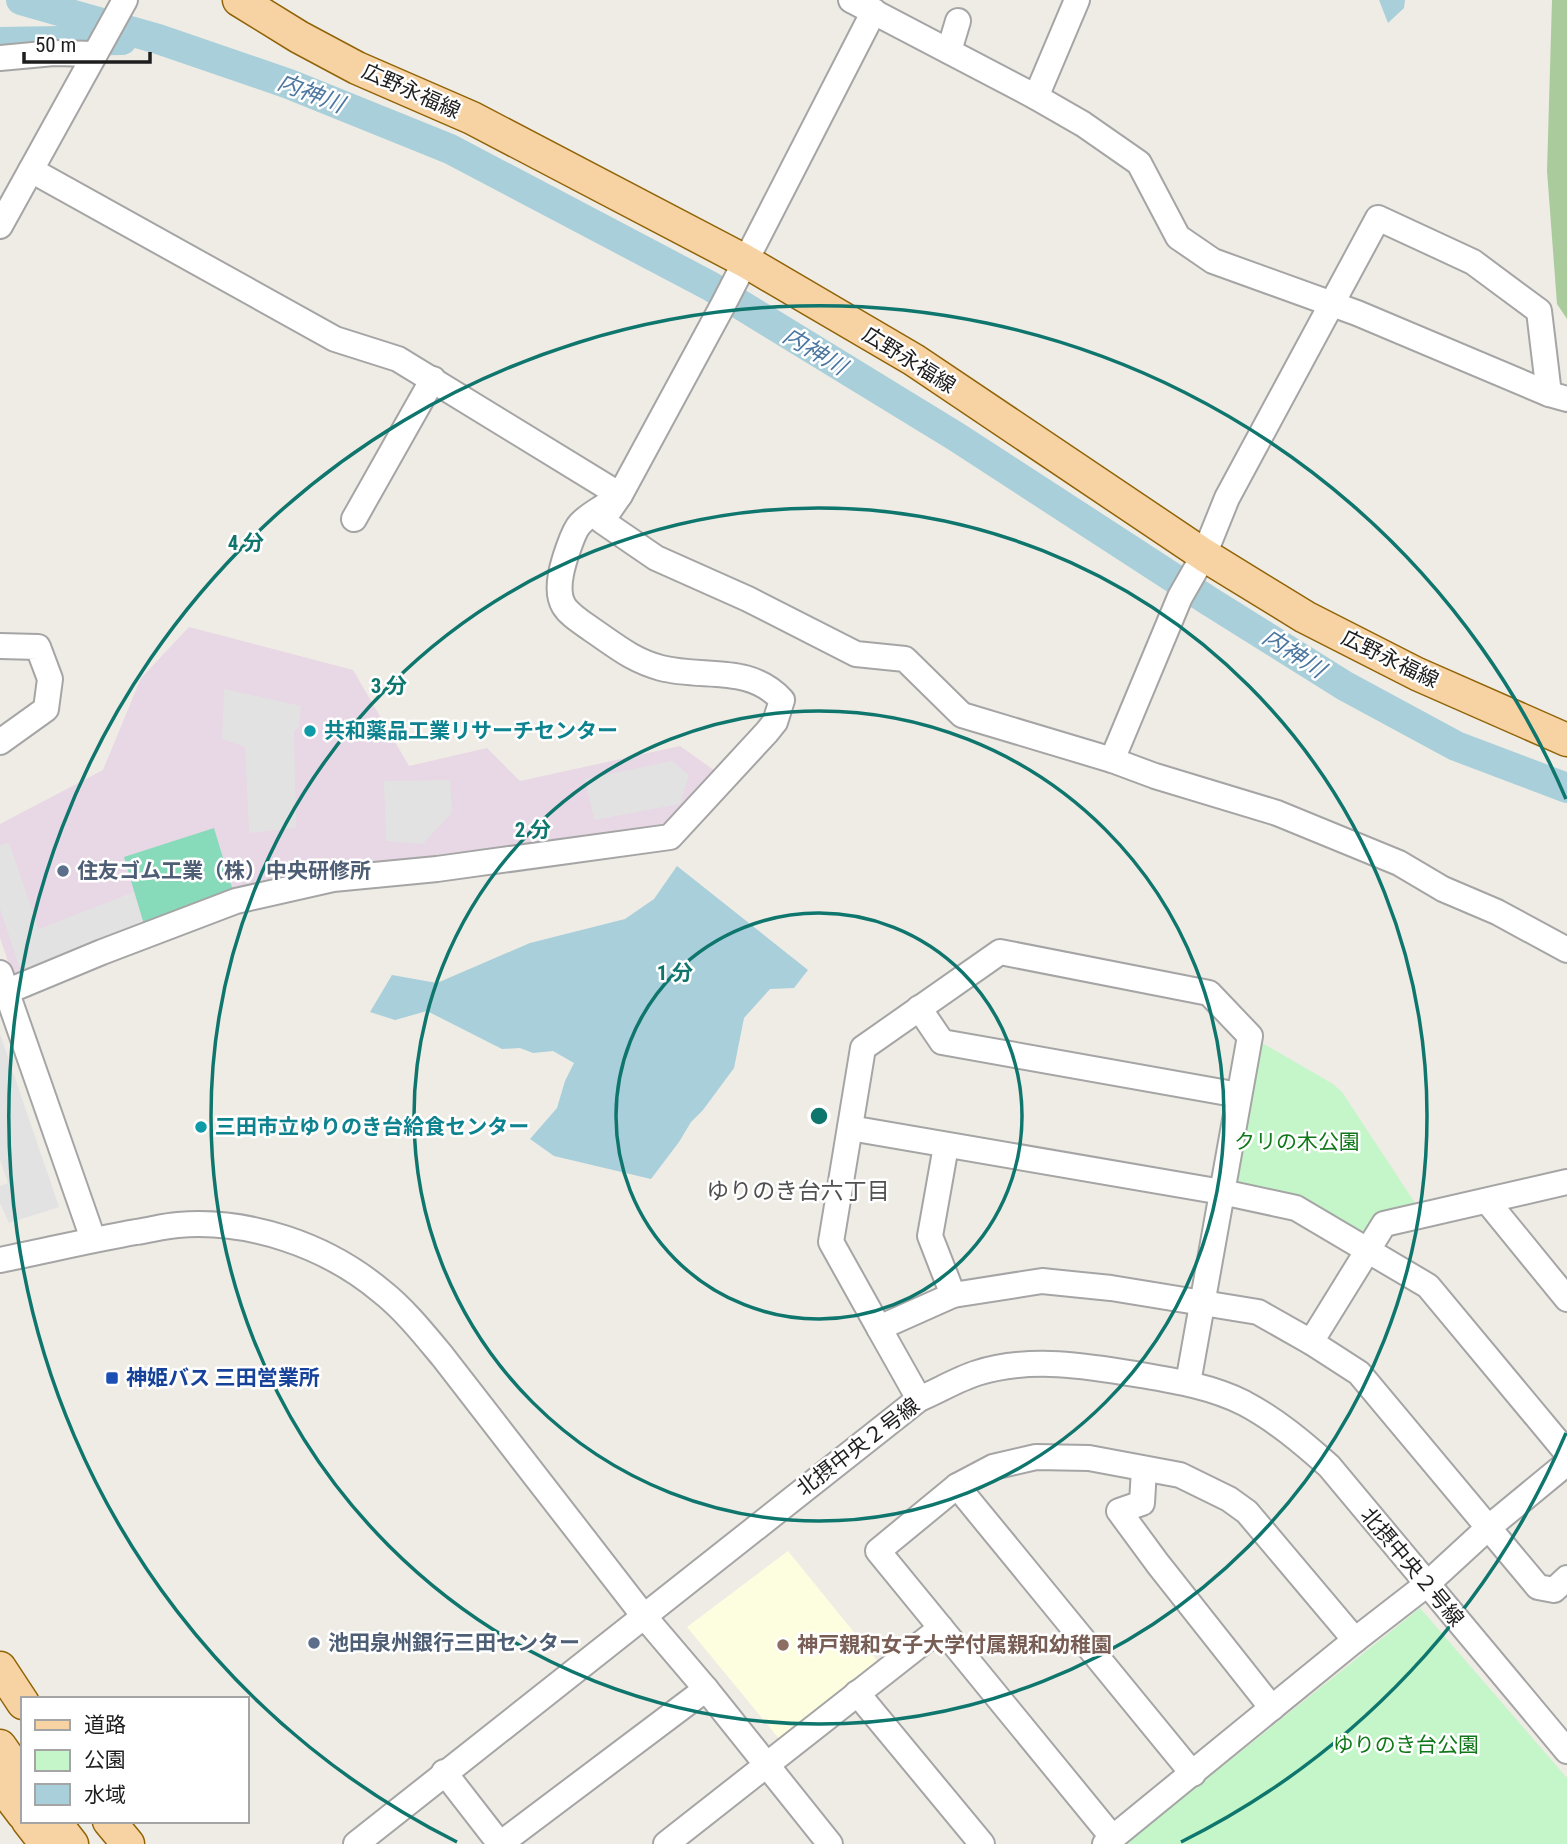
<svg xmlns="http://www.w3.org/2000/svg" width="1567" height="1844" font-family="'Roboto Condensed','Noto Sans JP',sans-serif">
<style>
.industrial{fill:#e8d7e4}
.education{fill:#fdfde0}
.forest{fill:#aacc9c}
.park{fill:#c4f6c9}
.pitch{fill:#87daba}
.parking{fill:#e2e2e2}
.water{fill:#a8cfda}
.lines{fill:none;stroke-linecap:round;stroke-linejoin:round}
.river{stroke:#a8cfda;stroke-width:30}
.minor-casing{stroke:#a5a5a5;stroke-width:28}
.major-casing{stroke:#916408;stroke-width:35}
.minor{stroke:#fff;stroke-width:24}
.major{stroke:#f7d2a2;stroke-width:32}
.ring{fill:none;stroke:#0f766e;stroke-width:3.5}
.culture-dot{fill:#0f9aa8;stroke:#fff;stroke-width:2.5}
.service-dot{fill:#5c6f8a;stroke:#fff;stroke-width:2.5}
.transit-dot{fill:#1a4fb4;stroke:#fff;stroke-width:2.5}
.education-dot{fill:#8d6e63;stroke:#fff;stroke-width:2.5}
.labels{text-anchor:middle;stroke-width:5;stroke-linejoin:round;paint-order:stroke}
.street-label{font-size:21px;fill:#1e1e1e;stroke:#fff}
.culture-label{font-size:21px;font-weight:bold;fill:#0d838f;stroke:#fff;text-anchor:start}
.service-label{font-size:21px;font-weight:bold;fill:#4e5e75;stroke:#fff;text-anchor:start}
.park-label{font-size:21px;fill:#11781a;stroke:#fff}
.transit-label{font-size:21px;font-weight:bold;fill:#164399;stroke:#fff;text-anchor:start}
.education-label{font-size:21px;font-weight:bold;fill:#785e54;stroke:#fff;text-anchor:start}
.water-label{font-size:23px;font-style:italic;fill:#4d77a1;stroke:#fff}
.neighbourhood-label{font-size:23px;fill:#515151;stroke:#fff}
.centre{fill:#0f766e;stroke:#fff;stroke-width:3.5}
.ring-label{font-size:21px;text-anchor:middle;font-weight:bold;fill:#0f766e;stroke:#fff;stroke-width:5;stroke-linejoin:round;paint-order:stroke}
</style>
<rect width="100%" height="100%" fill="#efece5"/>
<path class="industrial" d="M189,627L353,670L409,766L487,748L520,781L680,746L725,778L670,837L333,879L17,988L0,938V824L103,770L141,678Z"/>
<path class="education" d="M788,1551L879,1663L781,1741L687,1627Z"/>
<path class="forest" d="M1552,0H1567V319L1557,304L1547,171Z"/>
<g class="park">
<path d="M1250,1036L1333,1084L1342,1092L1423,1215L1384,1224L1368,1251L1296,1208L1222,1192Z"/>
<path d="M1420,1608L1567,1778V1844H1125Z"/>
</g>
<path class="pitch" d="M214,828L236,901L147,935L124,857Z"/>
<g class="parking">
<path d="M224,689L301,706L299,727L294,731L296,828L249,833L245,747L222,739Z"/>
<path d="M672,761L689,775L680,804L594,820L585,779Z"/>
<path d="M450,780L452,813L423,844L386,841L384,781Z"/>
<path d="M9,843L39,929L134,892L147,935L25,984L0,909V845Z"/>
<path d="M0,1034L59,1207L9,1223L0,1203V1186L8,1183L0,1160Z"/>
</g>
<g class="water">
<path d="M1379,0H1405L1404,8L1388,23Z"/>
<path d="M677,866L808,970L794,988L770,989L744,1018L734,1068L703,1110L691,1122L679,1142L651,1179L554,1156L530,1139L557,1108L565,1081L574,1063L553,1051L533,1053L520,1048L502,1049L427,1011L395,1020L370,1012L392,975L437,983L530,943L625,919L654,899Z"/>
</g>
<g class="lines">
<g class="river">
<path d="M21,0L158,39L289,84L450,149L710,286L955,436L1209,601L1345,686L1456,746L1567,788"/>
<path d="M0,42L122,40"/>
</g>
<g class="minor-casing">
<g id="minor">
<path d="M851,0L1036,97L1083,124L1139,163L1178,237L1213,261L1357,313L1549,394L1567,399"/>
<path d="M874,11L723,305L620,495L602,521L656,558L748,599L856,654L905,659L962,715L1112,760L1155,776L1277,813L1399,863L1443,889L1497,912L1567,950"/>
<path d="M949,51L958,21"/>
<path d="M0,58L54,53L95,54"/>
<path d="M1036,97L1077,0"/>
<path d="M31,170L335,339L398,359L620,495"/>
<path d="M0,226L125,0"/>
<path d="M354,519L433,379"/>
<path d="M0,646L38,647L50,679L46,709L0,742"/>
<path d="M1112,760L1180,597L1204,555L1227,498L1378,218L1473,262L1539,311L1549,394"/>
<path d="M0,973L93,1239"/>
<path d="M8,991L102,952L236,901L333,879L437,869L670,837L767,732L775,722L782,700C749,664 704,679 661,668C632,660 616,646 591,629C567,612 555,606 561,574C563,563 573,531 580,524C588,515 601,509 610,502"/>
<path d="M919,1008L942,1042L1239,1095"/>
<path d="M850,1128L1222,1192L1296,1208L1428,1286L1567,1453"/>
<path d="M946,1146L930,1236L953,1295"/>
<path d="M1487,1201L1567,1299"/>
<path d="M0,1260C45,1251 90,1240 136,1232C150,1230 164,1226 178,1225C249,1219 326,1245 381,1291C404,1309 424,1334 443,1357L643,1615L706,1689L830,1844"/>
<path d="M879,1328L831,1242L863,1048L1000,952L1209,993L1250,1036L1188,1383"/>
<path d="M1311,1342L1359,1373L1538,1587L1554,1590L1567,1578"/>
<path d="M919,1399L879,1328L953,1295L1042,1281L1111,1288L1258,1312L1311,1342L1384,1224L1567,1182"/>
<path d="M1144,1469L1142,1503L1119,1511L1158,1564L1272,1708"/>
<path d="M957,1486L1193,1774"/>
<path d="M857,1693L982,1844"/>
<path d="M444,1772L500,1844"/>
<path d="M1113,1838L878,1551L957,1486L993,1467L1036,1457L1089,1458L1180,1475L1229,1499L1247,1512L1355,1640"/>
<path d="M356,1844L919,1399C938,1391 958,1379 977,1373C1031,1356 1088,1366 1141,1375C1176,1381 1212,1387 1244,1403C1276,1420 1302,1442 1329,1466L1567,1751"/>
<path d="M500,1844L706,1689"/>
<path d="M666,1844L941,1628"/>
<path d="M1105,1844L1355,1640L1426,1585L1488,1528L1567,1463"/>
</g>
</g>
<g class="major-casing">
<g id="major">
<path d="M239,0L299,37L357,68L472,118L745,261L914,360L1204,555L1305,617L1417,674L1567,740"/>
<path d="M0,1668L23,1703"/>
<path d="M0,1746L23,1779"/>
<path d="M0,1784L23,1814"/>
<path d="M28,1821L46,1844"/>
<path d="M54,1821L72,1844"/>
<path d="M109,1821L128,1844"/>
</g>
</g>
<use href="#minor" class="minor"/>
<use href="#major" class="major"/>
</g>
<g class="ring">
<circle cx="819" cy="1116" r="203"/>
<circle cx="819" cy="1116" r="405"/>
<circle cx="819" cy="1116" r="608"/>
<path d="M1566 1433A811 811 0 0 1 1181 1842M457 1842A811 811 0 1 1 1566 799"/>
</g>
<g class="culture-dot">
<circle cx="310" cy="731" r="7"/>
<circle cx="201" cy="1127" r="7"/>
</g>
<g class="service-dot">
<circle cx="63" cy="871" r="7"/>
<circle cx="314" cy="1643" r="7"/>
</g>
<rect class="transit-dot" x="105" y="1371" width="14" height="14" rx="3.5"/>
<circle class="education-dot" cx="783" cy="1645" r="7"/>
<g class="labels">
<g class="street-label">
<text transform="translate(411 91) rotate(24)" y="7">広野永福線</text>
<text transform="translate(909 360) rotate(32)" y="7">広野永福線</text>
<text transform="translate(1390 659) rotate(26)" y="7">広野永福線</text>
<text transform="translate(858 1447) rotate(-37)" y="7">北摂中央２号線</text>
<text transform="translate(1412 1567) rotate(50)" y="7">北摂中央２号線</text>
</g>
<g class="culture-label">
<text x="324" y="738">共和薬品工業リサーチセンター</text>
<text x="215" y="1134">三田市立ゆりのき台給食センター</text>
</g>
<g class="service-label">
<text x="77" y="878">住友ゴム工業（株）中央研修所</text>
<text x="328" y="1650">池田泉州銀行三田センター</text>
</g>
<g class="park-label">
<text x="1297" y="1149">クリの木公園</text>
<text x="1406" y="1752">ゆりのき台公園</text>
</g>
<g class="transit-label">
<text x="126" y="1385">神姫バス 三田営業所</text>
</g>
<g class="education-label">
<text x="797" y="1652">神戸親和女子大学付属親和幼稚園</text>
</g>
<g class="water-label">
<text transform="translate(311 93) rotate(21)" y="8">内神川</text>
<text transform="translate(815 351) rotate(31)" y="8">内神川</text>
<text transform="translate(1294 653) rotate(33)" y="8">内神川</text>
</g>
<g class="neighbourhood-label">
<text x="798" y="1199">ゆりのき台六丁目</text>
</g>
</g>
<circle cx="819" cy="1116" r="10" class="centre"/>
<g class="ring-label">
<text x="246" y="550">4 分</text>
<text x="389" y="693">3 分</text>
<text x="533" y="837">2 分</text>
<text x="675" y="980">1 分</text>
</g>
<rect x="21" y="1697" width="228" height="126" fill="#ffffff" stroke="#a5a5a5" stroke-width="2"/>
<rect x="35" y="1720" width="35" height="10" fill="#f7d2a2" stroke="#a5a5a5" stroke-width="2"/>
<text x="84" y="1732" font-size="21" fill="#1e1e1e">道路</text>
<rect x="35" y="1750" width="35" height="21" fill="#c4f6c9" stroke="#a5a5a5" stroke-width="2"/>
<text x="84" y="1767" font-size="21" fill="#1e1e1e">公園</text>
<rect x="35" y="1784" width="35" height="21" fill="#a8cfda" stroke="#a5a5a5" stroke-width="2"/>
<text x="84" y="1802" font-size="21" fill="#1e1e1e">水域</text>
<path d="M24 52v10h126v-10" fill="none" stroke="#1e1e1e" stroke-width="3.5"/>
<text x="35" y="52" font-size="21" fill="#1e1e1e" stroke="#ffffff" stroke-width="5" paint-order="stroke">50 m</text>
</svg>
